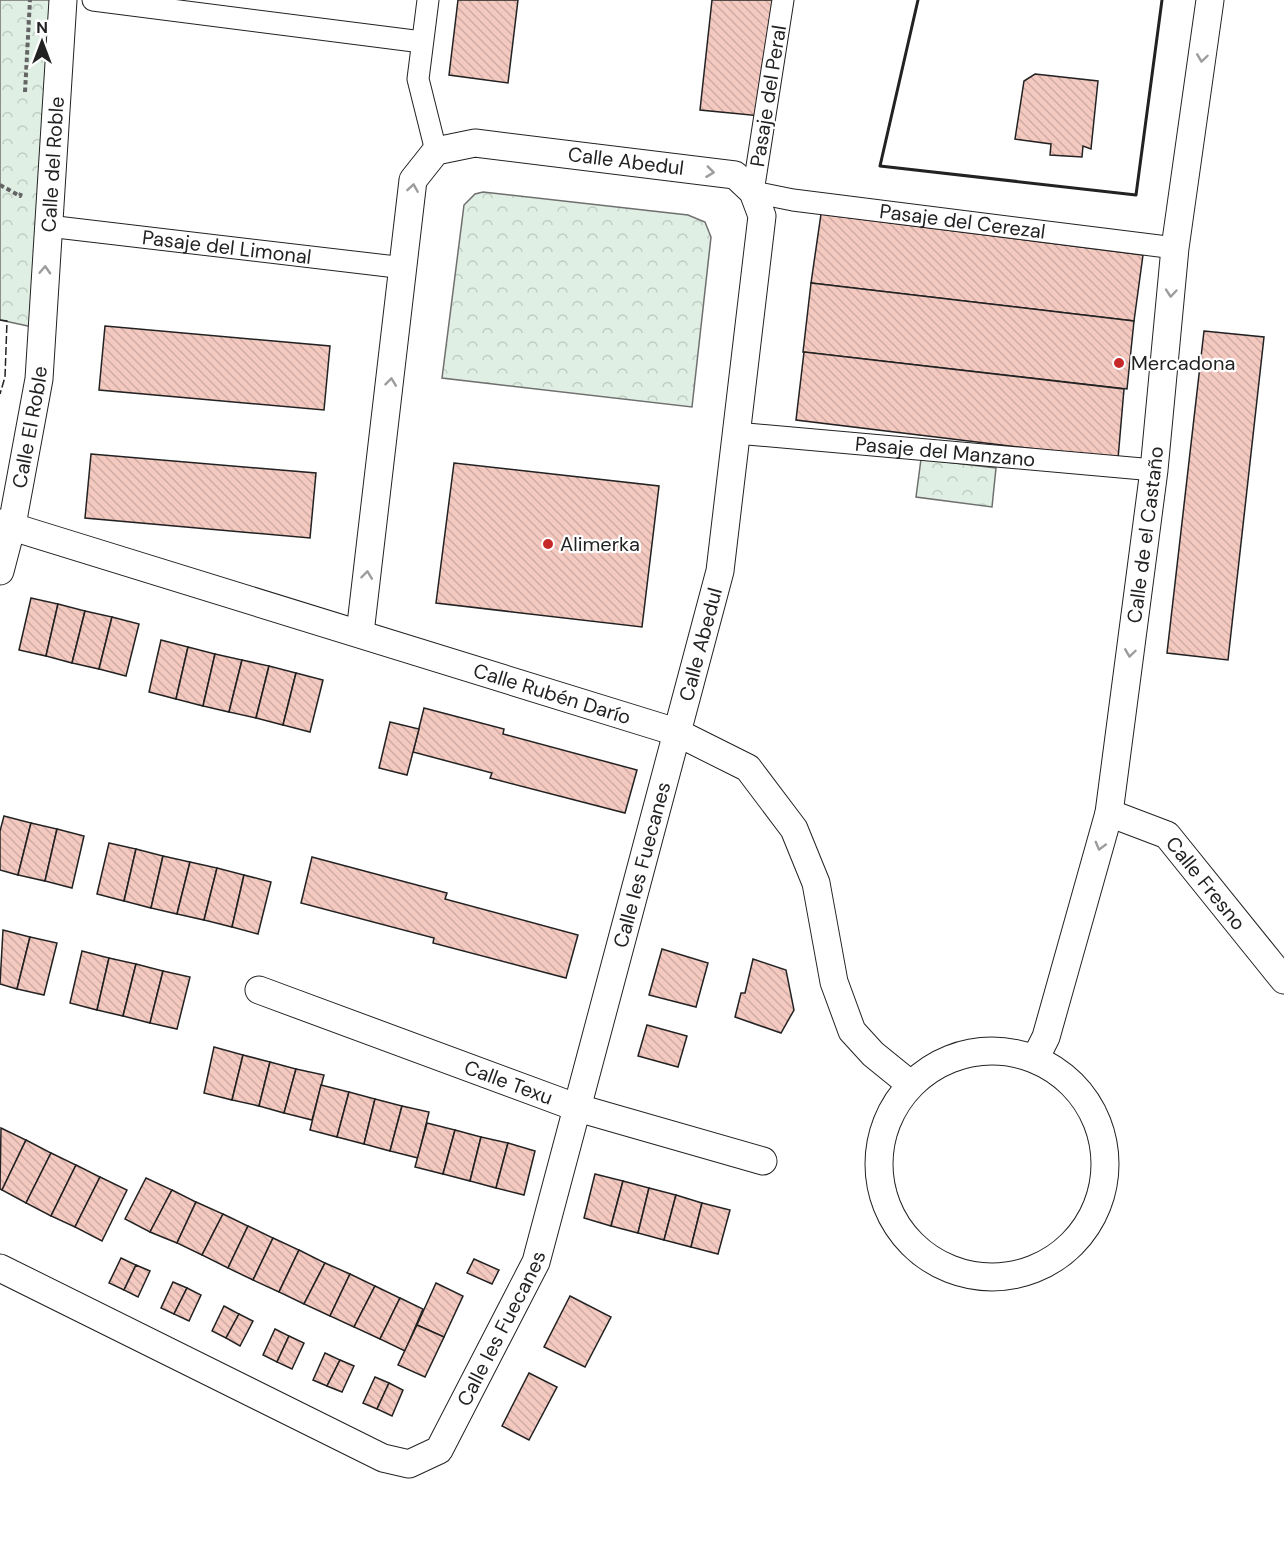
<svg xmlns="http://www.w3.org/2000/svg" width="1284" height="1551" font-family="'DM Sans',sans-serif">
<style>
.park{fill:url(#park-crowns);stroke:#6f6f6f;stroke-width:1.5}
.building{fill:url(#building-back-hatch);stroke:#222;stroke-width:1.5}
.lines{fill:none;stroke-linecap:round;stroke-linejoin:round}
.pedestrian-casing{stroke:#222;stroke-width:23}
.minor-casing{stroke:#222;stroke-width:29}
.path{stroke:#646464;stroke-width:4;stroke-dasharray:4.5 3;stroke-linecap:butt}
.pedestrian{stroke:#fff;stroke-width:21}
.minor{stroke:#fff;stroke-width:27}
.fence{stroke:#222;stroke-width:1.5;stroke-dasharray:8 3;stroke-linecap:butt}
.wall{stroke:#222;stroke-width:3}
.oneway{stroke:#9c9c9c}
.poi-dot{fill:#c62828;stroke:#fff;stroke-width:2}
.labels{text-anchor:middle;stroke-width:4.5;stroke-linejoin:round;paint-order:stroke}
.street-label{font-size:20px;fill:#222;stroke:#fff}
.poi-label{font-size:20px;fill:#222;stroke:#fff;text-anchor:start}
</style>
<defs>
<pattern id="park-crowns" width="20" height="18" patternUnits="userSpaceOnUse" patternTransform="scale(1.5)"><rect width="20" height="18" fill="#e0efe3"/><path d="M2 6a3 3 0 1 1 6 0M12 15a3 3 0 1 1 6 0" fill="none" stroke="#c0cdc2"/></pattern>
<pattern id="building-back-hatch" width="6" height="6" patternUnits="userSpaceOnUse" patternTransform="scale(1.5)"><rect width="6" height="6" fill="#f3c9c0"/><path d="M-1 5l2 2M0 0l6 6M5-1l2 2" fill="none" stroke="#d0aca5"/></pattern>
</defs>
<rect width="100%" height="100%" fill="#fff"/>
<g class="park">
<path d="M0,0H63L42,329L0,320Z"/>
<path d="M483,192L688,215L705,222L711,237L692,407L442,378L464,205L475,194Z"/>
<path d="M921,459L996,468L992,507L916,497Z"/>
</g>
<g class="building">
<path d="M458,0H518L508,83L449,75Z"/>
<path d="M712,0H774L761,116L700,110Z"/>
<path d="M1035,74L1098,81L1091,149L1083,146L1082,157L1050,155L1051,144L1015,139L1024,81Z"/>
<path d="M821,214L1143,255L1134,321L811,283Z"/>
<path d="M811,283L1134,321L1127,389L803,352Z"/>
<path d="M105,326L330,346L324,410L99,390Z"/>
<path d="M1204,331L1264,337L1228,660L1167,653Z"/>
<path d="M804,352L1124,389L1118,459L796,420Z"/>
<path d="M91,454L316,473L310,538L85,518Z"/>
<path d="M454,463L659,486L642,627L436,603Z"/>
<path d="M31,598L58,604L46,656L19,650Z"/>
<path d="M58,604L85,611L72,663L46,656Z"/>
<path d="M85,611L112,617L99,669L72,663Z"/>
<path d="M112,617L139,624L126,676L99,669Z"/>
<path d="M161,640L188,647L176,699L149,692Z"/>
<path d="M188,647L215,654L203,706L176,699Z"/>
<path d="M215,654L242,660L229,712L203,706Z"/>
<path d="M242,660L269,666L256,718L229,712Z"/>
<path d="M269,666L296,673L283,725L256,718Z"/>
<path d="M296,673L323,680L310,732L283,725Z"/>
<path d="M424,708L504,729L503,734L637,770L625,813L490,778L492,773L413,752Z"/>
<path d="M390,722L419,729L407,775L379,768Z"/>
<path d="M4,816L31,823L18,875L0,870V831Z"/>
<path d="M31,823L57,829L45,881L18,875Z"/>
<path d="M57,829L84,836L72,888L45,881Z"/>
<path d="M109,843L136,849L124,901L97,894Z"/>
<path d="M136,849L163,856L151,908L124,901Z"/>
<path d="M163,856L190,862L177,914L151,908Z"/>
<path d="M312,857L447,893L445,899L578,935L566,978L433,943L434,938L301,903Z"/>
<path d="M190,862L217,868L204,920L177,914Z"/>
<path d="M217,868L244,875L232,927L204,920Z"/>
<path d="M244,875L271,882L258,934L232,927Z"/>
<path d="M3,930L30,937L17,989L0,984Z"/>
<path d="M30,937L57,943L44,995L17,989Z"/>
<path d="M662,949L708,963L696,1007L649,995Z"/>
<path d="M82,951L109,958L97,1010L70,1003Z"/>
<path d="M109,958L136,964L123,1016L97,1010Z"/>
<path d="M753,959L786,970L794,1010L781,1033L735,1017L741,993H745Z"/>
<path d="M136,964L163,971L150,1023L123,1016Z"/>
<path d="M163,971L190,977L177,1029L150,1023Z"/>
<path d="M647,1025L687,1036L678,1067L638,1056Z"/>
<path d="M214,1047L243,1055L232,1100L204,1093Z"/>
<path d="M243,1055L270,1062L259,1106L232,1100Z"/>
<path d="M270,1062L296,1069L284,1113L259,1106Z"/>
<path d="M296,1069L324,1075L312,1120L284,1113Z"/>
<path d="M321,1085L349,1092L337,1137L310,1130Z"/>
<path d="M349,1092L375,1099L364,1144L337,1137Z"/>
<path d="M375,1099L402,1106L390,1151L364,1144Z"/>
<path d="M402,1106L429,1112L418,1158L390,1151Z"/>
<path d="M427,1123L455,1130L443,1174L415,1167Z"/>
<path d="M1,1128L26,1140L2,1190L0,1189Z"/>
<path d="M455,1130L481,1137L470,1181L443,1174Z"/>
<path d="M481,1137L508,1143L496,1188L470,1181Z"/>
<path d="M26,1140L51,1153L26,1203L2,1190Z"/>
<path d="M508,1143L535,1151L524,1195L496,1188Z"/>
<path d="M51,1153L76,1165L51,1216L26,1203Z"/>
<path d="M76,1165L100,1177L75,1227L51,1216Z"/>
<path d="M595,1174L623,1181L611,1226L584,1218Z"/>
<path d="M100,1177L127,1190L102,1241L75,1227Z"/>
<path d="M146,1178L172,1190L150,1232L125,1219Z"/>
<path d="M623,1181L649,1188L638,1233L611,1226Z"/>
<path d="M649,1188L676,1195L664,1240L638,1233Z"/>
<path d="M172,1190L196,1202L177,1243L150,1232Z"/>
<path d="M676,1195L702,1203L691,1247L664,1240Z"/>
<path d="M196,1202L223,1214L202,1255L177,1243Z"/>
<path d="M702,1203L730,1210L718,1254L691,1247Z"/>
<path d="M223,1214L248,1226L228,1268L202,1255Z"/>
<path d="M248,1226L273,1238L253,1280L228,1268Z"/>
<path d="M273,1238L299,1250L279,1292L253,1280Z"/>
<path d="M299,1250L325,1263L304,1304L279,1292Z"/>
<path d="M121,1258L136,1265L124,1290L109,1283Z"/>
<path d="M474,1259L499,1270L492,1284L467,1273Z"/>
<path d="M325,1263L350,1274L330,1316L304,1304Z"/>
<path d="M136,1265L150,1271L138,1297L124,1290Z"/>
<path d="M350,1274L375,1286L354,1327L330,1316Z"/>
<path d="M173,1282L187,1288L174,1314L161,1308Z"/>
<path d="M436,1283L463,1296L444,1337L417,1325Z"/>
<path d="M375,1286L400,1298L380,1339L354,1327Z"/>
<path d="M187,1288L201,1295L189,1321L174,1314Z"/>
<path d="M570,1296L611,1317L585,1367L544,1347Z"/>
<path d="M400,1298L423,1309L405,1351L380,1339Z"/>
<path d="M224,1306L239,1314L226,1338L212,1331Z"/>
<path d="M239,1314L253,1321L240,1346L226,1338Z"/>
<path d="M417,1325L444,1337L425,1377L398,1365Z"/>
<path d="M275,1329L289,1336L277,1362L263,1355Z"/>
<path d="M289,1336L304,1343L292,1369L277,1362Z"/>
<path d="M325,1353L340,1360L327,1386L313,1380Z"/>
<path d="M340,1360L354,1366L342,1392L327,1386Z"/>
<path d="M529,1373L557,1387L529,1440L502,1426Z"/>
<path d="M375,1377L389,1383L377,1409L363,1403Z"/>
<path d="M389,1383L403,1390L392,1416L377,1409Z"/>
</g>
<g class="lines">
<g class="pedestrian-casing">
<g id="pedestrian">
<path d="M93,0L422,42"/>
<path d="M428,0L418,79L436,151"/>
<path id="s1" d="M783,0L753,192L793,200L1175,248"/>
<path id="s2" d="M48,226L405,268"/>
<path id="s3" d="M736,433L1154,470"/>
</g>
</g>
<g class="minor-casing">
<g id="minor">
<path id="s4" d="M0,523L676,732L748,768L794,829L816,883L834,982L852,1031L873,1054L910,1084"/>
<path id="s5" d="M0,571L12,525L39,379L63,0"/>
<path id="s6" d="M1109,813L1167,835L1284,980"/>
<path id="s7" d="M259,990L578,1108L763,1161"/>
<circle cx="992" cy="1164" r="113"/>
<path id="s8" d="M1035,1059L1046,1037L1109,813L1154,470L1175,248L1210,0"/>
<path id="s9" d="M0,1268L383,1458L409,1464L439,1450L536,1262L720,571L762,216L753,192L735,175L475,143L436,151L413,180L360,633"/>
</g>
</g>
<g class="path">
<path d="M25,92L30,0"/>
<path d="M0,185L20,196L21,193"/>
</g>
<use href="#pedestrian" class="pedestrian"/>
<use href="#minor" class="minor"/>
<path class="fence" d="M0,320L7,321L5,377L0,394"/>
<path class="wall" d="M918,0L880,166L1136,195L1162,0"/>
</g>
<defs><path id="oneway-chevron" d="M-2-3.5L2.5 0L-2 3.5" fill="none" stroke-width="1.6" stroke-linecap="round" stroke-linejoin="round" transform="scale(1.5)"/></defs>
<g class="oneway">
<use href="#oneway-chevron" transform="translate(1202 58) rotate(98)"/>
<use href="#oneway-chevron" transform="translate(710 172) rotate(7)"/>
<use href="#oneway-chevron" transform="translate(413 188) rotate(-81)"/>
<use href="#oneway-chevron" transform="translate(45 270) rotate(-87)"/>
<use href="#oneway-chevron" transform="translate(1171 293) rotate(95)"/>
<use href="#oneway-chevron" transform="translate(391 382) rotate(-83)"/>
<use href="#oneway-chevron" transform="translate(367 575) rotate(-83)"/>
<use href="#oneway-chevron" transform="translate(1130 653) rotate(98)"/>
<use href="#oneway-chevron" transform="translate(1100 846) rotate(105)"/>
</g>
<g class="poi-dot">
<circle cx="1119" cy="363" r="6"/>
<circle cx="548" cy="544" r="6"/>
</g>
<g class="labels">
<g class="street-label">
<text transform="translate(768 96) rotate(-81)" y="7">Pasaje del Peral</text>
<text transform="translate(626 161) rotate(7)" y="7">Calle Abedul</text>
<text dy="7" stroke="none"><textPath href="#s5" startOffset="411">Calle del Roble</textPath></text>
<text dy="7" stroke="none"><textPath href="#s1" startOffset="406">Pasaje del Cerezal</textPath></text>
<text dy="7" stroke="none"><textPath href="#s2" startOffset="180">Pasaje del Limonal</textPath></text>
<text dy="7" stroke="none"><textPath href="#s5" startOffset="147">Calle El Roble</textPath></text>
<text dy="7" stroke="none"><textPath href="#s3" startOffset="210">Pasaje del Manzano</textPath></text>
<text dy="7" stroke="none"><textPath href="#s8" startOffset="538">Calle de el Castaño</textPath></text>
<text dy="7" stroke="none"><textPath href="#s9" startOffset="1338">Calle Abedul</textPath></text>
<text dy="7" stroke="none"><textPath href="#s4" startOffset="578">Calle Rubén Darío</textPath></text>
<text dy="7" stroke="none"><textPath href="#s9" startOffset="1110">Calle les Fuecanes</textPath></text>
<text dy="7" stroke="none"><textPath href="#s6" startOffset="124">Calle Fresno</textPath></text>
<text dy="7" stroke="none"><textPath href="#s7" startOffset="266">Calle Texu</textPath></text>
<text dy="7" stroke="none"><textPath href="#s9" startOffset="624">Calle les Fuecanes</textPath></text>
</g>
<g class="poi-label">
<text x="1131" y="370">Mercadona</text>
<text x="560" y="551">Alimerka</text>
</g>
</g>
<g transform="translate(42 42)" stroke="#ffffff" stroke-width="4.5" paint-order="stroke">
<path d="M0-4.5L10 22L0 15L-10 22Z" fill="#222222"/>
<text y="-9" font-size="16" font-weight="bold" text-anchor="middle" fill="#222222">N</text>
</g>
</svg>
